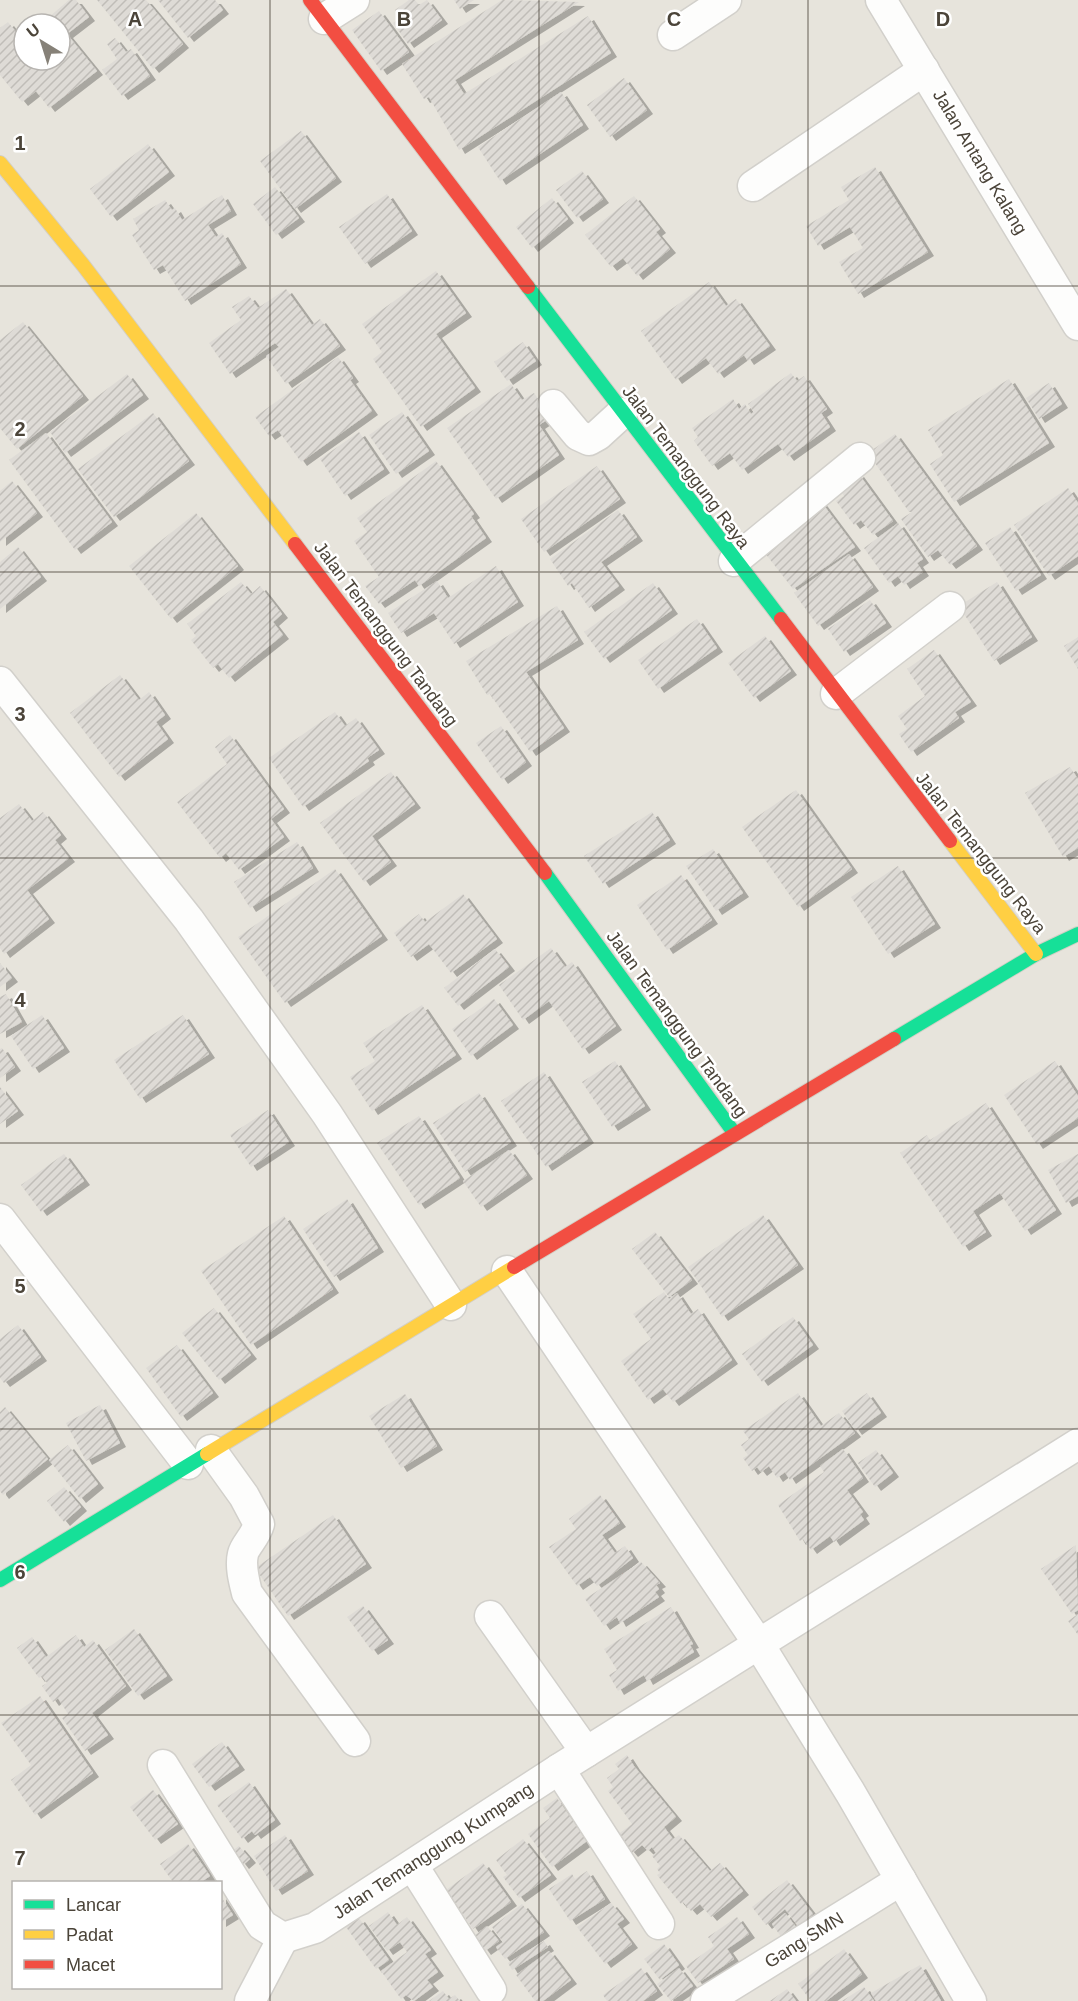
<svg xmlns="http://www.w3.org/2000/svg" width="1078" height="2001" font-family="Helvetica,sans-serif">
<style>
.residential{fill:#e7e4dc;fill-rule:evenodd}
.building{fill:url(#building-hatch);filter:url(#shadow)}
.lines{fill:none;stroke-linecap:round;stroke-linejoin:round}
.street-casing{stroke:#d2d0cb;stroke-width:33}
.fast-casing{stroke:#d3cfc5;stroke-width:16}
.slow-casing{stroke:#d3cfc5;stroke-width:16}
.jam-casing{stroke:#d3cfc5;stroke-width:16}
.street{stroke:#fdfdfc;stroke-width:30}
.fast{stroke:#16e098;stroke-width:14}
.slow{stroke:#ffcf43;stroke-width:14}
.jam{stroke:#f24e42;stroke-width:14}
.grid{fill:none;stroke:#4b4439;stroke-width:1.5;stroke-opacity:0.55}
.labels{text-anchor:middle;stroke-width:5;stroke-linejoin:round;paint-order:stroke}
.street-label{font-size:18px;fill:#4b4439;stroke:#fff}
.grid-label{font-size:20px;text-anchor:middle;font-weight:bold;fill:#4b4439;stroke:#fff;stroke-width:5;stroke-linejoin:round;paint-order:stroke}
</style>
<defs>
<pattern id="building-hatch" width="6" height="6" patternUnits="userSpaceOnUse" patternTransform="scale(1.5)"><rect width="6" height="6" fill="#dedbd6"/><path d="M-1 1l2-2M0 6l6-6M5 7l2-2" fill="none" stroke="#c0bdb8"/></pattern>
<filter id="shadow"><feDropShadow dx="6" dy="4" stdDeviation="0" flood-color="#0004"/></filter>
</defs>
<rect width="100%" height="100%" fill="#f4f2ee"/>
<path class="residential" d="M0,0H1078V2001H0ZM24,24H60V60H24ZM14,1882H220V1988H14Z"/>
<g class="building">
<path d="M69,0H76L89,17L67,34L97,71L49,108L36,91L22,102L0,75V28L8,22L24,42V60H60V24H54L49,17Z"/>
<path d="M97,0H146L183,44L153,69Z"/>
<path d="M158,0H215L223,10L188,38Z"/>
<path d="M409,0H415L419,5L427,0L442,20L408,44L393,23L401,17L395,10Z"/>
<path d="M454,0H474L460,9Z"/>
<path d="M502,0L579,2L455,80L464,94L588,16L611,53L459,150L429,97L424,99L402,64Z"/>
<path d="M379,11L409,52L381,71L352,30Z"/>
<path d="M115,38L126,52L131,49L150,76L122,96L102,70L117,59L107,44Z"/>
<path d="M624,78L647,110L610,137L587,105Z"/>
<path d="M561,92L583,125L500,181L478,147Z"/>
<path d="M301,131L336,178L295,209L260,161Z"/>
<path d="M148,144L169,172L111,217L90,189Z"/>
<path d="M875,167L928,252L858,294L839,262L863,248L850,227L818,246L806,226L849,200L841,187Z"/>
<path d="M582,171L603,199L577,218L556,190Z"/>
<path d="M275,187L299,218L276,235L253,204Z"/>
<path d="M387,194L412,231L365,264L339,227Z"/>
<path d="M222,195L231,211L208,225L216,237L222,233L241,264L185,301L163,265L154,270L132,235L139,230L133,219L165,200L172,210L175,208L182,220Z"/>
<path d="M634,196L660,229L656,232L670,249L637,276L623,258L611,267L585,235Z"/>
<path d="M552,198L568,219L532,248L516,227Z"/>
<path d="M436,271L466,313L436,334L475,388L421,427L373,359L382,352L362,324Z"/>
<path d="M709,282L726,306L736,299L770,346L748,361L744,355L718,374L706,358L676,380L641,331Z"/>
<path d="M286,289L312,325L320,319L340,346L286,384L266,356L279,347L275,343L230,374L209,343L241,320L232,307L249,296L258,308Z"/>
<path d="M23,322L83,396L17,449L0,428V340Z"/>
<path d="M523,342L536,361L507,381L494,362Z"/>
<path d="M338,357L353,378L350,380L372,411L301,462L278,430L269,436L255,417Z"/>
<path d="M791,373L797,381L804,376L827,409L821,413L830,427L788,457L778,444L742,470L730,453L712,466L694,441L698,437L692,428L733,399L739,409L745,404L751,414L754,412L748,404Z"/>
<path d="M127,374L143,395L65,453L50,432Z"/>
<path d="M1009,379L1049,443L954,502L930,464L943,455L928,430Z"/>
<path d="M1049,383L1062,404L1039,419L1026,398Z"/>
<path d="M511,384L522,400L534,393L551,417L539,425L559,455L496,499L447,428Z"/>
<path d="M402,412L429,451L396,474L369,435Z"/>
<path d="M153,413L189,461L114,517L78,469Z"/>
<path d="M359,432L384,469L345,496L320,459Z"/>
<path d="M46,433L112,522L75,550L9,460Z"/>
<path d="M895,434L977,546L950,565L938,550L928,557L901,519L912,512H909L868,453Z"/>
<path d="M436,461L474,514L471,516L486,538L419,586L415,580L379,604L365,586L379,577L354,541L367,532L357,518Z"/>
<path d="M597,466L620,499L544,552L521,519Z"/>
<path d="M858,473L893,521L873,535L861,520L854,525L836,501L844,496L839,488Z"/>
<path d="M12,481L37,513L0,542V491Z"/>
<path d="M1068,488L1078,503V556L1049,576L1014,525Z"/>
<path d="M819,499L855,547L793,589L761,548Z"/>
<path d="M618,510L637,537L601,562L619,586L589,608L572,583L568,586L550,559Z"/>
<path d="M196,513L238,566L171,619L129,566Z"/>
<path d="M898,523L923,559L917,563L923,572L904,585L898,576L889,583L864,548Z"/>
<path d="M1010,527L1041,575L1016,591L985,543Z"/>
<path d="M18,547L41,577L0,609V562Z"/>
<path d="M849,554L873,587L818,626L794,593Z"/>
<path d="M496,566L518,602L454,644L434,613L401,633L388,613L437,581L448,598Z"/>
<path d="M241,582L251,594L260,586L282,614L273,622L283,635L229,678L218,664L213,668L191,640L196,636L187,624Z"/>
<path d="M997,582L1032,637L994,661L959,606Z"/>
<path d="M653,583L672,610L604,659L584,632Z"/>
<path d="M870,600L886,623L844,652L828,629Z"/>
<path d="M557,606L578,640L526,672L564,728L530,752L490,694L487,695L466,661Z"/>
<path d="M697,619L717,648L658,689L638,660Z"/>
<path d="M765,636L791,671L754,698L728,663Z"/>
<path d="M1078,637V669L1064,646Z"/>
<path d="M934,650L971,702L955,712L959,718L911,752L899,734L907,729L898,716L925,696L907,669Z"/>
<path d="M120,675L139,700L149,692L165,715L156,722L168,739L119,777L70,713Z"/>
<path d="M335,712L345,726L356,718L379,750L367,758L369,761L303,807L269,758Z"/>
<path d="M501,726L526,762L502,780L476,743Z"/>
<path d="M230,735L284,809L271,819L284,837L239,870L226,853L220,858L177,802L227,764L215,747Z"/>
<path d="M1070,767L1078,779V848L1063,857L1025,793Z"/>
<path d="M391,772L415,804L372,836L391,862L364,882L320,823Z"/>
<path d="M796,790L852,869L798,907L742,827Z"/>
<path d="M19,804L32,821L43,812L61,835L55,840L69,858L27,890L49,919L4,954L0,948V818Z"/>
<path d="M652,812L670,840L603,884L584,856Z"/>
<path d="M297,842L313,868L250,908L234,882Z"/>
<path d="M713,849L743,893L716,911L686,866Z"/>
<path d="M898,866L935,924L888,954L851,897Z"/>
<path d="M335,869L382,936L285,1003L238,937Z"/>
<path d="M681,875L712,920L667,950L637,905Z"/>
<path d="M463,894L497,939L451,973L429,944L411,957L394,933L419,914L425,922Z"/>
<path d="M551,948L565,967L572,962L616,1026L583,1050L549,1001L523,1020L499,985Z"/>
<path d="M495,949L509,967L458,1006L444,988Z"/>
<path d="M0,963L12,978L0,987Z"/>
<path d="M6,994L22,1022L0,1034V997Z"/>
<path d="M494,999L513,1025L471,1056L452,1029Z"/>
<path d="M422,1005L456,1055L372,1111L350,1077L375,1061L363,1043Z"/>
<path d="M42,1015L64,1048L33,1069L11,1036Z"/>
<path d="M183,1015L209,1054L140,1099L114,1060Z"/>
<path d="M2,1048L15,1067L0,1078V1049Z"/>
<path d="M615,1061L645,1106L612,1127L582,1082Z"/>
<path d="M1055,1061L1078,1096V1118L1037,1145L1004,1095Z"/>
<path d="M544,1072L588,1139L546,1167L501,1101Z"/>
<path d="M0,1087L18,1111L0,1124Z"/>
<path d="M479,1093L511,1142L465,1172L433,1123Z"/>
<path d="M986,1103L1056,1210L1025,1231L1000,1193L973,1211L986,1232L963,1247L900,1153L927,1135L930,1140Z"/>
<path d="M268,1110L289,1142L251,1167L230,1135Z"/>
<path d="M419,1116L460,1178L419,1205L377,1143Z"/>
<path d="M509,1150L527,1175L481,1207L463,1181Z"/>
<path d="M64,1154L84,1181L41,1212L21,1185Z"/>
<path d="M1078,1154V1196L1066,1203L1048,1170Z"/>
<path d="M347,1199L378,1248L334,1277L303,1229Z"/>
<path d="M763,1215L798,1265L722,1317L688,1267Z"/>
<path d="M284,1216L333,1289L251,1345L201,1271Z"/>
<path d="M655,1232L692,1280L669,1297L632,1249Z"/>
<path d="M664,1292L669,1299L677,1293L691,1314L698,1309L732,1360L673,1402L663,1389L648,1400L621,1361L651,1339L633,1314Z"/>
<path d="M214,1308L251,1355L219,1380L182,1333Z"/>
<path d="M793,1317L813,1345L762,1382L742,1354Z"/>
<path d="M18,1325L41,1357L4,1383L0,1378V1339Z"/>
<path d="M177,1345L213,1393L181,1417L146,1368Z"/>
<path d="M798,1393L821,1426L839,1413L855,1433L790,1480L785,1472L777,1478L769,1466L761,1472L757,1467L752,1471L743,1458L748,1455L741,1445L749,1439L743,1431Z"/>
<path d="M867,1393L881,1413L856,1431L842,1411Z"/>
<path d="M405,1394L437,1446L401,1468L369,1416Z"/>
<path d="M100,1405L120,1443L86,1461L66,1423Z"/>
<path d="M5,1407L48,1459L3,1495L0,1491V1412Z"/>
<path d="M68,1445L98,1484L80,1499L49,1460Z"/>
<path d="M843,1449L863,1478L847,1490L863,1512L860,1514L864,1520L834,1542L830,1536L811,1550L803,1539L800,1541L778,1505L824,1472L820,1466Z"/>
<path d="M876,1450L893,1473L875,1487L858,1463Z"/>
<path d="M64,1487L81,1507L64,1522L47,1501Z"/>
<path d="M600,1495L620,1523L602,1535L615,1553L625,1546L633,1558L597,1586L590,1577L577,1586L549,1547L576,1529L569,1519Z"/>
<path d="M333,1515L366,1564L288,1616L255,1568Z"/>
<path d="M1076,1545L1078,1610L1072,1614L1041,1569Z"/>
<path d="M641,1562L660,1583L656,1585L659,1589L655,1592L659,1597L620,1623L617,1617L604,1626L585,1599Z"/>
<path d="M363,1606L388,1640L372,1651L347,1617Z"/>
<path d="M671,1607L693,1644L690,1645L694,1652L647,1681L644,1675L618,1691L609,1675L617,1670L604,1649Z"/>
<path d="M1078,1614V1635L1068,1621Z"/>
<path d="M134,1629L167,1676L138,1696L105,1650Z"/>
<path d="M76,1635L84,1647L93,1640L126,1686L92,1713L108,1735L85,1751L62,1718L68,1714L58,1698L53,1702L42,1686L47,1683L42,1676L39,1678L17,1648L32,1637L46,1657Z"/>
<path d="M40,1696L93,1773L35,1815L11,1780L31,1765L1,1723Z"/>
<path d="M222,1742L239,1766L209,1787L192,1764Z"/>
<path d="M627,1755L634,1766L676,1817L664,1827L673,1839L679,1835L710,1871L720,1863L743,1891L711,1917L700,1904L691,1911L683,1902L681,1904L657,1875L660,1873L657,1869L660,1866L652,1856L656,1853L652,1847L648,1851L642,1845L632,1853L617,1835L632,1824L608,1791L613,1787L607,1778L619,1769L615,1764Z"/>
<path d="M249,1782L275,1820L255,1835L252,1831L242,1839L217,1805Z"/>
<path d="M153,1790L178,1824L155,1840L130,1807Z"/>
<path d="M557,1798L587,1841L552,1867L528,1834L550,1818L543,1808Z"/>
<path d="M285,1835L308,1871L276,1891L254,1856Z"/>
<path d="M523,1839L551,1875L519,1898L503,1877L507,1875L496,1860Z"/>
<path d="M188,1844L210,1876L201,1882H173L160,1864Z"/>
<path d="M239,1846L250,1859L243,1865L232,1851Z"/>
<path d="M483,1863L511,1902L473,1929L446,1890Z"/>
<path d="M587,1871L605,1899L570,1921L549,1889L572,1874L575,1879Z"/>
<path d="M787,1880L813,1914L798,1926L785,1909L766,1925L752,1907Z"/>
<path d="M220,1895L233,1915L220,1923Z"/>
<path d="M611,1903L624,1919L617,1924L632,1944L605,1964L577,1927Z"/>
<path d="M522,1904L544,1932L505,1959L496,1947L503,1942L492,1927Z"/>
<path d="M388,1912L397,1925L407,1917L431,1950L425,1954L438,1972L427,1980L433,1987L414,2001L406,1995L401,1999L381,1971L407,1952L400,1942L387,1951L369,1926Z"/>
<path d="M785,1913L796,1927L782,1938L772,1924Z"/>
<path d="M737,1917L749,1934L727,1949L734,1959L698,1983L686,1966L714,1946L708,1937Z"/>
<path d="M359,1918L389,1960L376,1969L346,1927Z"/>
<path d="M487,1926L499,1941L485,1951L474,1936Z"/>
<path d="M544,1941L548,1947L512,1970L508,1963Z"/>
<path d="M664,1944L679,1965L660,1980L644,1959Z"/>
<path d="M844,1949L862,1974L826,2001H811L798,1984Z"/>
<path d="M549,1951L571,1980L543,2001H535L516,1975Z"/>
<path d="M920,1965L941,2001H876L871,1993Z"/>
<path d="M641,1968L657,1991L643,2001H607L603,1995Z"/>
<path d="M679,1968L693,1986L671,2001L657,1984Z"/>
<path d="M864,1987L874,2001H842Z"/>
<path d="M787,1989L796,2001H770Z"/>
<path d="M443,1991L449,1999L455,1995L460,2001H429Z"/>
</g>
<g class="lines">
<g class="street-casing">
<g id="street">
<path d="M881,0L1078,325"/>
<path d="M324,19L354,0"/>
<path d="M673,35L726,0"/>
<path d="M753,186L924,70"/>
<path d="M553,405L578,435L589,440L598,435L622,413"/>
<path d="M734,561L860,458"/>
<path d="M0,682L189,920L327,1114L451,1305"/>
<path d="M836,694L950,607"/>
<path d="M0,1219L188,1464"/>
<path d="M507,1271L758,1643L850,1792L971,2001"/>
<path d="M211,1450L244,1496L259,1524C255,1538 245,1545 243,1554C240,1566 244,1581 247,1593L355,1741"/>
<path d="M490,1616L586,1752"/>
<path d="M163,1765L262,1925L283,1938L315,1928L559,1769L1078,1444"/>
<path d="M559,1769L659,1924"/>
<path d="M413,1866L491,1990"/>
<path d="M250,2001L283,1938"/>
<path d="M706,2001L901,1880"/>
</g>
</g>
<g class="fast-casing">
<g id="fast">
<path d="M528,287L781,619"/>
<path d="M545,873L735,1134"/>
<path d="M894,1039L1036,954L1078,934"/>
<path d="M0,1580L207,1454"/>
</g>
</g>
<g class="slow-casing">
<g id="slow">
<path d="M0,163L83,265L295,544"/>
<path d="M950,841L1036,954"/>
<path d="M207,1454L514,1267"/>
</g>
</g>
<g class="jam-casing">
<g id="jam">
<path d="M310,0L528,287"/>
<path d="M295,544L545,873"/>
<path d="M781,619L950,841"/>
<path d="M514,1267L894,1039"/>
</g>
</g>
<use href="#street" class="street"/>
<use href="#fast" class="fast"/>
<use href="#slow" class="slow"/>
<use href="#jam" class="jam"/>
</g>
<path class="grid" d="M270,0V2001M539,0V2001M808,0V2001M0,286H1078M0,572H1078M0,858H1078M0,1143H1078M0,1429H1078M0,1715H1078"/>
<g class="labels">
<g class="street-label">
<text transform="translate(980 162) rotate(59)" y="6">Jalan Antang Kalang</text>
<text transform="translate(686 467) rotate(53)" y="6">Jalan Temanggung Raya</text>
<text transform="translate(386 634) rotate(53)" y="6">Jalan Temanggung Tandang</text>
<text transform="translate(981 853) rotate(52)" y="6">Jalan Temanggung Raya</text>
<text transform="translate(677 1024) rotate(54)" y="6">Jalan Temanggung Tandang</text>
<text transform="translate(433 1851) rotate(-33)" y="6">Jalan Temanggung Kumpang</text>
<text transform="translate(804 1940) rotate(-32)" y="6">Gang SMN</text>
</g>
</g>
<g class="grid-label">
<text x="135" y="26">A</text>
<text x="404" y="26">B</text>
<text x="674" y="26">C</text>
<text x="943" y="26">D</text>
<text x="20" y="150">1</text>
<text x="20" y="436">2</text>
<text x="20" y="721">3</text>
<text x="20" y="1007">4</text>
<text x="20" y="1293">5</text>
<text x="20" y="1579">6</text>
<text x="20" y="1865">7</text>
</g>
<rect x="12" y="1881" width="210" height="108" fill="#ffffff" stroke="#b7b4b0" stroke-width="1.5"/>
<rect x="24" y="1900" width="30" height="9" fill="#16e098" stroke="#b7b4b0" stroke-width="1.5"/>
<text x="66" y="1911" font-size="18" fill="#4b4439">Lancar</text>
<rect x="24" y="1930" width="30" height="9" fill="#ffcf43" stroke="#b7b4b0" stroke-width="1.5"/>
<text x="66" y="1941" font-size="18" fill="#4b4439">Padat</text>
<rect x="24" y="1960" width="30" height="9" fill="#f24e42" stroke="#b7b4b0" stroke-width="1.5"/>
<text x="66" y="1971" font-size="18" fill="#4b4439">Macet</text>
<g transform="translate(42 42) rotate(322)"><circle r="28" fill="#ffffff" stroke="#b7b4b0" stroke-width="1.5"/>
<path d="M0-4.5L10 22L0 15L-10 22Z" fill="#868178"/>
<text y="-9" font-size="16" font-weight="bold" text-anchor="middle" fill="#4b4439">U</text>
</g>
</svg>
